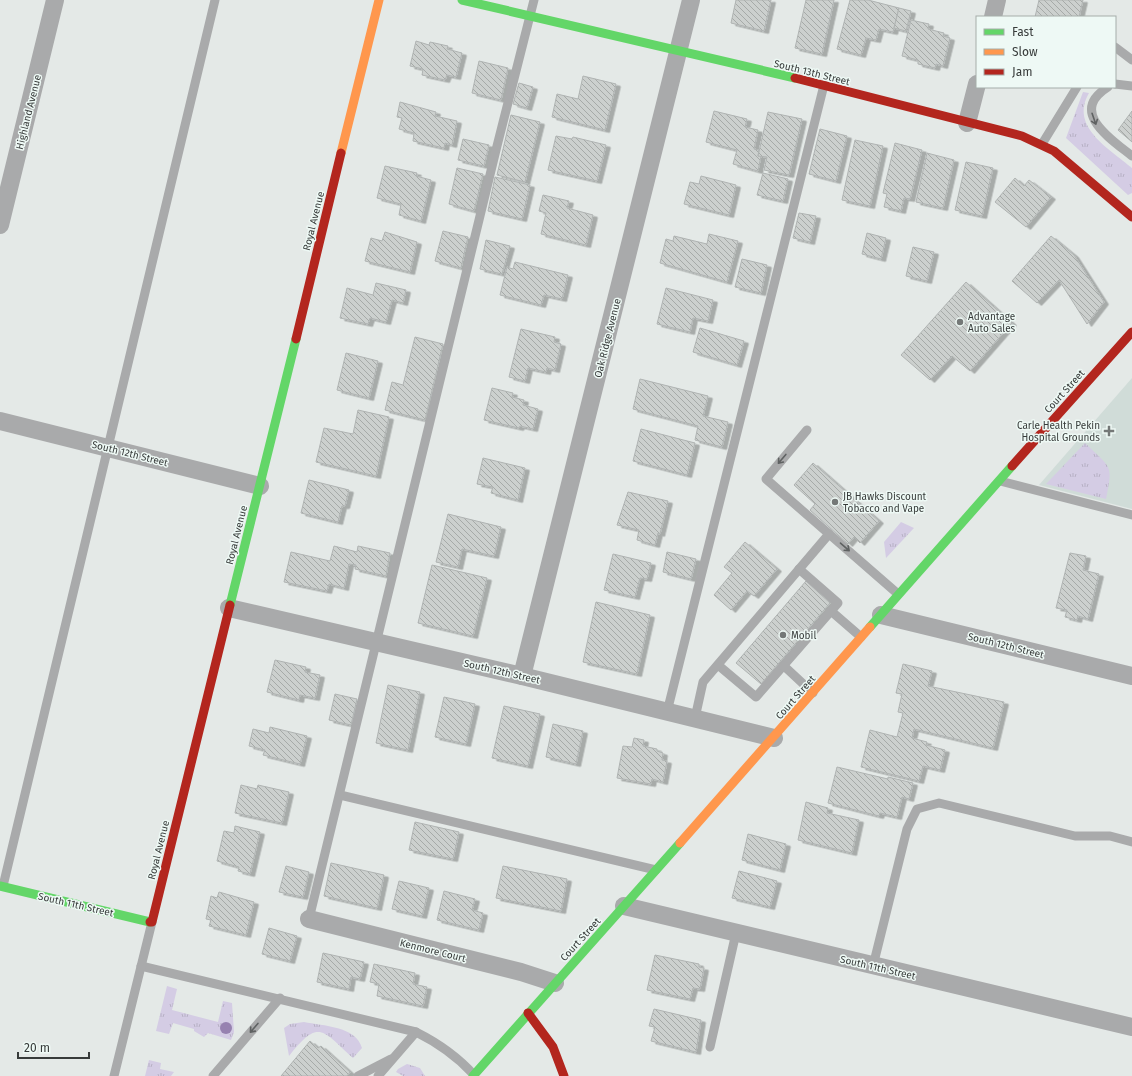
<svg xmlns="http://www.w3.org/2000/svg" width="1132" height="1076" font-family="'Fira Sans',sans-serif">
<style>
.built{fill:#d0dcd8}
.grass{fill:url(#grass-tufts)}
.building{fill:url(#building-back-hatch);stroke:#afb3b2;filter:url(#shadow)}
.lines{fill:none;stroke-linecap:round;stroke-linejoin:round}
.lane{stroke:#a9aaab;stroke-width:9}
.street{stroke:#a9aaab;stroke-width:18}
.fast{stroke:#63d668;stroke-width:9}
.slow{stroke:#ff974d;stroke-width:9}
.jam{stroke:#b3261e;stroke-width:9}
.tree{fill:#9782b0}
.oneway{stroke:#5f6262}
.poi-dot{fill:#747877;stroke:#eef9f5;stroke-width:1.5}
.labels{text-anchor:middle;stroke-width:3;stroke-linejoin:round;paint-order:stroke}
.street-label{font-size:10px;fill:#373b3a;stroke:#eef9f5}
.poi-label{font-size:10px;fill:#373b3a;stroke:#eef9f5;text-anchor:start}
</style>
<defs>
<pattern id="grass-tufts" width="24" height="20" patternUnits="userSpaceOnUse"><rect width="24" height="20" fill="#d4cce4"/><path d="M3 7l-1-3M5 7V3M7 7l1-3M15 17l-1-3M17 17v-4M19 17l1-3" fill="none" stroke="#b7b0c4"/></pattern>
<pattern id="building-back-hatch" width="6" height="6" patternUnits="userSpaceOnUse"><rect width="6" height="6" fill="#ccd0ce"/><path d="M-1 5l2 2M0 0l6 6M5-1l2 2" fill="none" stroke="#a6aaa8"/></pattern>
<filter id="shadow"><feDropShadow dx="4.5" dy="2.5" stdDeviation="0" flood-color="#0004"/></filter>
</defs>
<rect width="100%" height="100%" fill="#e4e9e7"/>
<path class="built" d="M1132,378V509L1039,485Z"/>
<g class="grass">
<path d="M1083,92L1089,93C1069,127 1110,149 1132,168V193L1128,195L1066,138Z"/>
<path d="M1085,443C1110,468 1114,463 1106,499L1046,484Z"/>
<path d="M901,522L914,528L886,558L884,542Z"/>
<path d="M167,986L177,989L172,1010L218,1022L223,1001L232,1003L234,1032L231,1040L208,1033L204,1037L194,1031V1029L173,1023L169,1034L156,1031Z"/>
<path d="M304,1022C323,1026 356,1026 362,1048L353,1058C322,1030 319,1018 289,1056L284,1028L290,1024Z"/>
<path d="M149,1060L161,1063L160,1069L174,1072L171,1076H145Z"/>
<path d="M407,1064L420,1068L425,1076H403L396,1072L398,1069Z"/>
</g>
<g class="building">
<path d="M736,0H771L764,31L731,23Z"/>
<path d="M806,0H834L822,54L795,48Z"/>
<path d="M850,0H868L899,8L893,32L879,29L876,40L866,38L861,55L837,49Z"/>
<path d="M1039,0H1083L1079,17H1035Z"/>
<path d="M899,8L911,11L906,31L894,28Z"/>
<path d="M911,20L929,24L928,29L944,33L943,36L950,38L943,66L936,64L935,68L918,64V60L902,56Z"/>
<path d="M416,41L429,45L430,42L448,46L447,49L462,53L456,77L447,75L445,80L422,75L423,69L410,66Z"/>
<path d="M479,61L508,68L501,100L472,93Z"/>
<path d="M583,76L616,84L605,130L552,117L557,94L578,99Z"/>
<path d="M519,83L533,87L527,108L513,104Z"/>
<path d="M400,102L436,112L435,116L457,121L452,145L445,143L444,148L413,141L414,133L399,129L402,118L397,117Z"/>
<path d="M714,111L747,119L745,127L758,130L754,149L759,150L758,156H761L758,171L733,164L737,150L706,142Z"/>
<path d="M1132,111V142L1118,130Z"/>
<path d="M768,112L802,119L789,175L764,170L767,157L758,156Z"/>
<path d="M511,115L540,122L525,182L497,175Z"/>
<path d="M820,129L847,136L836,181L809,174Z"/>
<path d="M556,136L572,139L573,137L606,145L597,181L548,170Z"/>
<path d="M463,139L489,145L484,166L458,160Z"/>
<path d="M855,140L883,146L870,206L842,200Z"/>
<path d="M895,143L922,150L910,199L904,198L901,211L884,207L887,194L883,193Z"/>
<path d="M927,153L954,160L943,208L916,202Z"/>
<path d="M966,162L993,168L982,216L955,210Z"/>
<path d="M385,166L417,173L416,176L431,180L421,221L399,215L401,204L377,198Z"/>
<path d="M457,168L483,174L474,211L449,204Z"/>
<path d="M763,173L788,179L783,201L757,195Z"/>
<path d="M701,176L736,185L729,215L684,204L690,182L699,184Z"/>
<path d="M495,177L530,185L522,219L488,211Z"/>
<path d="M1015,178L1024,186L1029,180L1051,197L1026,227L995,202Z"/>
<path d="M543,195L569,201L567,208L593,215L586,245L541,234L546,213L539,211Z"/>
<path d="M799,213L816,216L810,242L793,238Z"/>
<path d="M443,231L468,237L461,268L435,261Z"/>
<path d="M385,232L417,242L410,272L365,261L371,238L382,241Z"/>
<path d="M867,233L886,238L881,259L862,254Z"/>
<path d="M709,234L738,241L727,282L660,263L666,239L673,241L674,236L707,244Z"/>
<path d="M1051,236L1074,255L1104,302L1087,324L1059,280L1037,303L1012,281Z"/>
<path d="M486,240L510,246L502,274L480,269Z"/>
<path d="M913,247L934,252L927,281L906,276Z"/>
<path d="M742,259L767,265L761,293L735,287Z"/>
<path d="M515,262L568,275L562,299L544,295L541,305L500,295L507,267L513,269Z"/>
<path d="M966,282L1012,323L970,371L952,356L930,380L901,355Z"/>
<path d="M376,283L406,290L403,303L392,300L386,322L370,318L368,324L340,318L347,288L373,295Z"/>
<path d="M666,288L713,300L708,321L693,318L690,332L657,324Z"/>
<path d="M700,328L744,341L737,365L693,352Z"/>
<path d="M521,329L555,337L554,342L561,344L555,370L547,368L546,372L528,368L525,381L509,377Z"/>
<path d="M415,337L443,344L425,420L385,410L392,382L403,385Z"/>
<path d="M346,353L378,361L369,398L337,390Z"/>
<path d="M640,379L708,396L703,416L728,422L722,447L695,440L698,426L633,409Z"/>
<path d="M492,388L513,393L512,397L524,400L523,405L538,409L533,429L520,426L519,428L484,420Z"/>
<path d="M358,410L389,417L376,476L316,462L324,428L353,434Z"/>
<path d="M641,429L695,443L687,475L633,461Z"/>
<path d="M483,458L525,468L518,500L491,493L493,487L477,484Z"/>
<path d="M813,463L879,521L860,543L854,537L848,544L810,510L815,504L794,485Z"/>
<path d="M309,480L349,490L345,506H342L338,522L301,513Z"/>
<path d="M628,492L668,501L660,534L658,533L655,545L637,540L639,530L617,525Z"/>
<path d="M448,514L501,527L494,556L462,549L458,567L436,562Z"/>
<path d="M745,542L777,569L754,596L747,591L731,610L714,595L732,573L724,567Z"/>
<path d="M334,546L357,552L358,546L390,553L386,576L355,569L356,565L349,564L344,588L329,584L327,591L284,582L291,552L330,561Z"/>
<path d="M667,552L696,559L691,579L663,572Z"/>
<path d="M1070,553L1086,556L1083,570L1099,574L1088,619L1078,616L1077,620L1065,617L1067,610L1056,608Z"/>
<path d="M613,554L651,563L647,579L640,578L635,597L604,590Z"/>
<path d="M432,565L487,578L473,636L418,623Z"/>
<path d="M806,581L830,603L761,684L736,663Z"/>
<path d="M596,602L650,615L637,674L583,662Z"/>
<path d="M275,660L306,667L305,672L320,675L315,698L300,695L299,700L267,692Z"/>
<path d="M903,664L932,671L928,686L1004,702L993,748L914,729L912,738L927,742L926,745L945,750L940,770L923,766L919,781L861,767L870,730L897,737L903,713L898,712L902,694L896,693Z"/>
<path d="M388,685L420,692L408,750L376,743Z"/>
<path d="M335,694L357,699L351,725L329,720Z"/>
<path d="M444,697L475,704L466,744L435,737Z"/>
<path d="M504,706L540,714L528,766L492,758Z"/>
<path d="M553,724L583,731L576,764L546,757Z"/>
<path d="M270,727L307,736L300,764L263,755L265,750L249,746L253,729L269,733Z"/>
<path d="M634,738L644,740L643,746L657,749V751L663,753L662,760L667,761L663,782L652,779L651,784L617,778L623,746L632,747Z"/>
<path d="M837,767L888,779V777L913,783L909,799L902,797L897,817L880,813L879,816L828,803Z"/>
<path d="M241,785L257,789L258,785L289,792L282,823L235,813Z"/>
<path d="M806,802L828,808L827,813L859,820L852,853L798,840Z"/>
<path d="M415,822L459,832L453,859L409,850Z"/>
<path d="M235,826L260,832L250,874L238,871L239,867L217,861L224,831L234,833Z"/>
<path d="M748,834L786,844L780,870L742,860Z"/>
<path d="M331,863L384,875L377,908L324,896Z"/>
<path d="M286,866L309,872L303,897L279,892Z"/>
<path d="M503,866L567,879L561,911L496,898Z"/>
<path d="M739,871L777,881L770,907L732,898Z"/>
<path d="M399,881L429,888L422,916L392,909Z"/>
<path d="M444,891L475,899L472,910L483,913L479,930L437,920Z"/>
<path d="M219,892L254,902L246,935L209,926L211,920L206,919L211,896L217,898Z"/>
<path d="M269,928L297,936L290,961L262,954Z"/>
<path d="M323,953L364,962L360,979L351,977L349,989L317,982Z"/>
<path d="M655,955L699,964V967L704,968L700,989L693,988L690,999L647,990Z"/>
<path d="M374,964L415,973L413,984L427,987L423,1006L377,996L379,984L370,982Z"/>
<path d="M654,1009L701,1020L696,1052L651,1041L655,1027L649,1026Z"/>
<path d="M310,1041L318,1048L321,1046L350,1072L347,1076H281Z"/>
</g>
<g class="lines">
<g class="lane">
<path d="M1115,47L1132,60"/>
<path d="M1115,84L1132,86"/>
<path d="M1108,87C1068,112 1111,139 1132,156"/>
<path d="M1042,144L1077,87"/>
<path d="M807,430L766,479L898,594"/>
<path d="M1000,481L1132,515"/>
<path d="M831,611L861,637"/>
<path d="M718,665L756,697L838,603L799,569"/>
<path d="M784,666L813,693"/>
<path d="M667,712L824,85"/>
<path d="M695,718L703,682L829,534"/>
<path d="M340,795L656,870"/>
<path d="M3,886L215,0"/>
<path d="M309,919L497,146L534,0"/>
<path d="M141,966L416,1032C438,1043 457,1056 474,1075"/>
<path d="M873,966L907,829L917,809L939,803L1075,836H1110L1132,842"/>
<path d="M710,1047L736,933"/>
<path d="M114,1076L152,922"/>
<path d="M213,1076L280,998"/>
<path d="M358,1076L391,1059"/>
<path d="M378,1076L416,1032"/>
</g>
<g class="street">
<path d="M993,17L997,0"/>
<path d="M967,123L977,84"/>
<path d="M0,225L55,0"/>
<path d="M0,421L260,486"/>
<path d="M229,608L522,676L774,738"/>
<path d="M881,615L1132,676"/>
<path d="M522,676L691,0"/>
<path d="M624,906L1132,1027"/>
<path d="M309,919L521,972L555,983"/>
</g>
<g class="fast">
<path d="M462,0L795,78"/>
<path d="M230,605L296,339"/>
<path d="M870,627L1012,466"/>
<path d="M0,886L150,922"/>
<path d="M473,1076L680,843"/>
</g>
<g class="slow">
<path d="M341,153L379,0"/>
<path d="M680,843L870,627"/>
</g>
<g class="jam">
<path d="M795,78L1022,136L1054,151L1132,217"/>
<path d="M296,339L341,153"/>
<path d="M1012,466L1132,332"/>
<path d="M150,922H152L230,605"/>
<path d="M528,1013L553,1047L564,1076"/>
</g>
</g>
<circle class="tree" cx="226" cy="1028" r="6"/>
<defs><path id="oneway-shaft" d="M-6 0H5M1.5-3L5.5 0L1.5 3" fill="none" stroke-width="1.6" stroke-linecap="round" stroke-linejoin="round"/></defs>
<g class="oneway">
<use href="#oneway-shaft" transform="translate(1094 119) rotate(71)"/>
<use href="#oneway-shaft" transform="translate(782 459) rotate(130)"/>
<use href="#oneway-shaft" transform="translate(845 547) rotate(41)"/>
<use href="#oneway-shaft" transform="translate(254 1028) rotate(131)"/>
</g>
<g class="poi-dot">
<circle cx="960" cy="322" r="4"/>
<path d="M1107 425h4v4h4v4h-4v4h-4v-4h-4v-4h4z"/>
<circle cx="835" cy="502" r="4"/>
<circle cx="783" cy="635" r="4"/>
</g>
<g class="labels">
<g class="street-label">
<text transform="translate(812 72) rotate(14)" y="4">South 13th Street</text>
<text transform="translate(28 112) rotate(-76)" y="4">Highland Avenue</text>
<text transform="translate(313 221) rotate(-76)" y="4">Royal Avenue</text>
<text transform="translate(607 338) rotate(-76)" y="4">Oak Ridge Avenue</text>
<text transform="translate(1064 391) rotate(-48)" y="4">Court Street</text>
<text transform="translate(130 453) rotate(14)" y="4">South 12th Street</text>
<text transform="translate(236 535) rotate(-76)" y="4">Royal Avenue</text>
<text transform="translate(1006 645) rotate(14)" y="4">South 12th Street</text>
<text transform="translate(502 671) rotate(13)" y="4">South 12th Street</text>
<text transform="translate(795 697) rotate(-49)" y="4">Court Street</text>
<text transform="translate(158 850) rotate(-76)" y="4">Royal Avenue</text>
<text transform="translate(76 904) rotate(13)" y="4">South 11th Street</text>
<text transform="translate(580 939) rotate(-48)" y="4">Court Street</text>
<text transform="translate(433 950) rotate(14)" y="4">Kenmore Court</text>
<text transform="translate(878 967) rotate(13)" y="4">South 11th Street</text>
</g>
<g class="poi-label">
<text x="968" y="320">Advantage<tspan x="968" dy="12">Auto Sales</tspan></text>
<text x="1100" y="429" text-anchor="end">Carle Health Pekin<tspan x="1100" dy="12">Hospital Grounds</tspan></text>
<text x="843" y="500">JB Hawks Discount<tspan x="843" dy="12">Tobacco and Vape</tspan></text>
<text x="791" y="639">Mobil</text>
</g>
</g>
<rect x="976" y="16" width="140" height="72" fill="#eef9f5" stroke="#a5adaa"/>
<rect x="984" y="29" width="20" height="6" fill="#63d668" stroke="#a5adaa"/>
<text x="1012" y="36" font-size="12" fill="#373b3a">Fast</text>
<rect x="984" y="49" width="20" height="6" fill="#ff974d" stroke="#a5adaa"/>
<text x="1012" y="56" font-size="12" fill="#373b3a">Slow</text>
<rect x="984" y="69" width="20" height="6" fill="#b3261e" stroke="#a5adaa"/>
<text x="1012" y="76" font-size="12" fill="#373b3a">Jam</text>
<path d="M18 1052v6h71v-6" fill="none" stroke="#373b3a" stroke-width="2"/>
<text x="24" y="1052" font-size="12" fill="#373b3a" stroke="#eef9f5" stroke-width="3" paint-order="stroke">20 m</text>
</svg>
